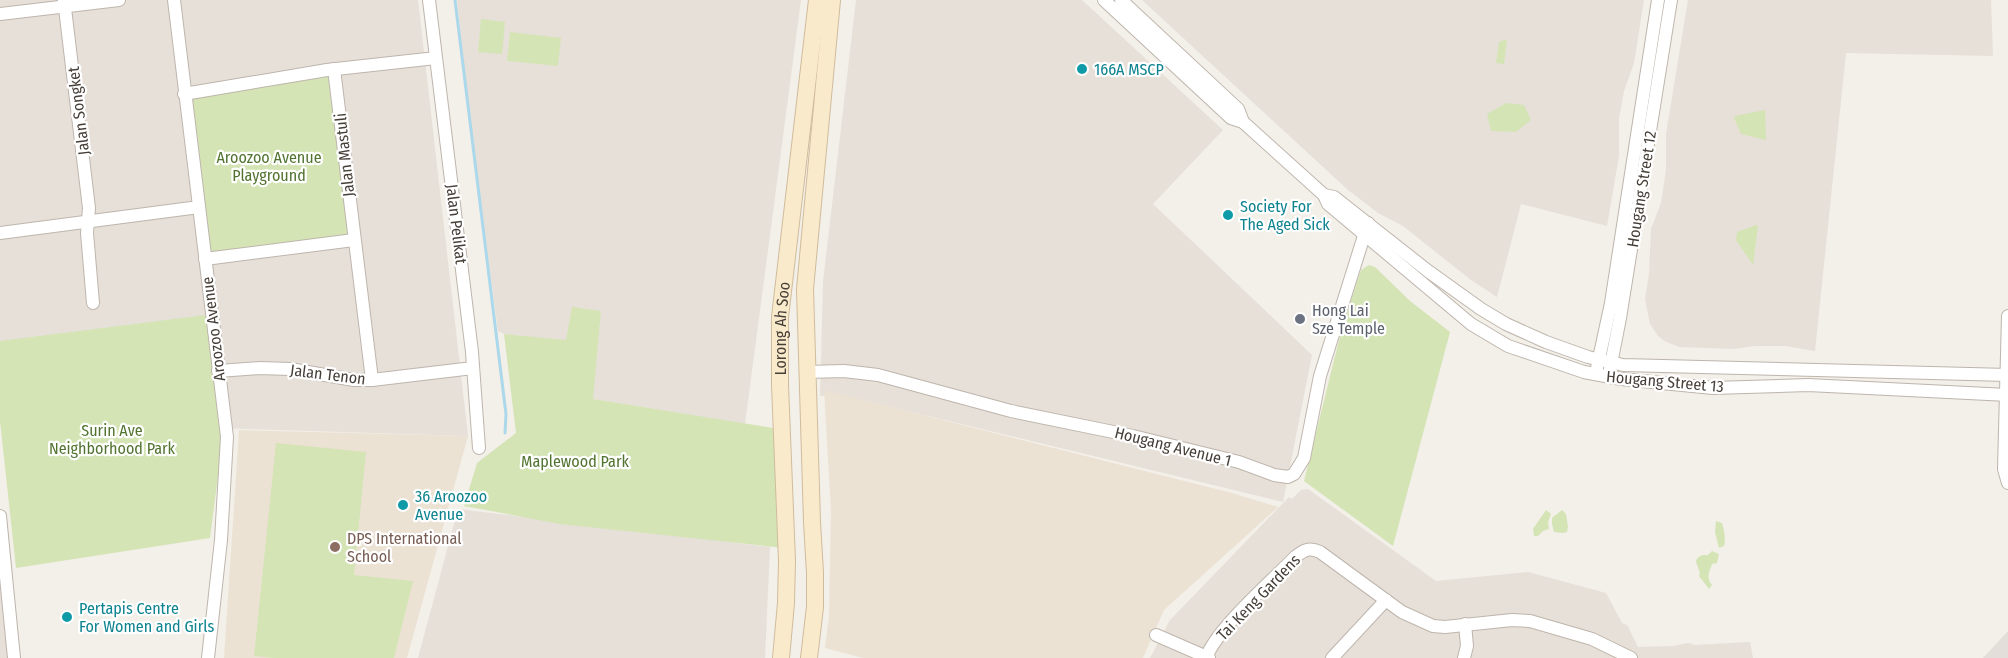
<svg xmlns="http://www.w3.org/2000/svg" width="2008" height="658" font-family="'Fira Sans Condensed',sans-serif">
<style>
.residential{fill:#e6e0d8}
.industrial{fill:#e3deda}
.education{fill:#ebe2d4}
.green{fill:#d4e4b5}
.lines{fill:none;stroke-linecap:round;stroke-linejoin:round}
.stream{stroke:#abd8ea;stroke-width:3}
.minor-casing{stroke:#beb5ac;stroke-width:14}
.secondary-casing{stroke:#cfbc9c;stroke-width:18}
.minor{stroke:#fff;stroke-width:12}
.secondary{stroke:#faeacc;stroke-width:16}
.culture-dot{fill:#0f9aa8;stroke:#fff;stroke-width:2}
.worship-dot{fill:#6b7280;stroke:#fff;stroke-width:2}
.education-dot{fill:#8d6e63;stroke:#fff;stroke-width:2}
.labels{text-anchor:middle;stroke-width:4.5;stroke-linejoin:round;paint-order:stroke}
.culture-label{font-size:16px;fill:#0d838f;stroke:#fff;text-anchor:start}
.street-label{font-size:16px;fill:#463f38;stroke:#fff}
.park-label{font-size:16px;fill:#517330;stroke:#fff}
.worship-label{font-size:16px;fill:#5b616d;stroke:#fff;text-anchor:start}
.education-label{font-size:16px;fill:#785e54;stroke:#fff;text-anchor:start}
</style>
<rect width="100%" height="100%" fill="#f3efe9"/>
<g class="residential">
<path d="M0,0H418L468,436L215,428L0,342Z"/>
<path d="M457,0H801L745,424L592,399L601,311L566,341L504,334L498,331L468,108Z"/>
<path d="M856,0H1082L1223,130L1153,204L1312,355L1283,502L841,395L820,396L823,282Z"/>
<path d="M1142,0H1644L1634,63L1624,91L1619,118V156L1607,226L1521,204L1497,297L1471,280L1403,226L1378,213L1348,190Z"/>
<path d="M1688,0H1991L1993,56L1846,53L1815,351L1785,346H1755L1734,349L1680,347L1666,342L1658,336L1650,324L1645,299L1649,274L1651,229L1661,203L1666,170V134Z"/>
<path d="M1308,489L1436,581L1528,572L1606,593L1622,623L1627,625L1638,647L1673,646L1688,643L1695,645L1750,642L1753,658H1150L1170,620L1289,497L1292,499L1301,490Z"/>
<path d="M458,509L770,547L765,658H418Z"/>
<path d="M0,582L8,658H0Z"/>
</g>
<path class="industrial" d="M2008,631V658H1983Z"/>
<g class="education">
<path d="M824,390L1232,493L1278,507L1164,610L1143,658H863L825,648L829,615L831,511Z"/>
<path d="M239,430L468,436L407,658H224Z"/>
</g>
<g class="green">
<path d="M481,19L505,22L502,54L478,52Z"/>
<path d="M510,32L561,38L558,66L507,61Z"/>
<path d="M1507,39L1504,64L1496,63L1499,42Z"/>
<path d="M328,77L349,236L209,253L191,95Z"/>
<path d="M1506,103L1524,105L1531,120L1516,132L1491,131L1487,114Z"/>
<path d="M1765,110L1766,140L1741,134L1734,118L1735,116Z"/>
<path d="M1756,225L1758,226L1753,265L1736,240L1737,232Z"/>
<path d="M1369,265L1375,267L1410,301L1450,332L1393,546L1304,481L1342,328L1361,270Z"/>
<path d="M572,307L601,311L593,399L779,429L784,548L560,524L464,506L477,463L516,433L504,334L566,340Z"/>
<path d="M206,315L223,437L210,538L16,568L0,421V341Z"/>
<path d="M276,443L366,452L354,575L413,581L394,658H274L254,656Z"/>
<path d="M1546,510L1551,514L1548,522L1549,529L1543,531L1538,536H1534L1533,529Z"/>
<path d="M1562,510L1566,514L1568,527L1567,532L1563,533L1554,532L1552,524V518Z"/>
<path d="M1716,521L1722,523C1724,529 1726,540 1724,546L1719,548L1715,532Z"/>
<path d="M1712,551L1719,554L1717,563L1712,564C1709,572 1706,578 1712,585L1709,589L1699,576L1700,573L1696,562C1697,555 1703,555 1708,555Z"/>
</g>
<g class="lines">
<path class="stream" d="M455,0L506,414L505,433"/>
<g class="minor-casing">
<g id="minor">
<path d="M64,0L89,208L87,233L93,303"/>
<path d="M174,0L227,437L221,540L208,658"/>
<path d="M429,0L472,352L479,448"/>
<path d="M1104,0L1231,118L1243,122L1324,195L1328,204L1471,324L1508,346L1584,372L1621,379L1713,388L1808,385L2008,395"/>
<path d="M1121,0L1238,109L1243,122"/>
<path d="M0,14L119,0"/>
<path d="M334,69L372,380"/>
<path d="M184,94L327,70L436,58"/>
<path d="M1324,195L1334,197L1428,271L1481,309L1506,324L1546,342L1588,357L1623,365L2008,375"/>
<path d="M0,233L199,207"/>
<path d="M205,259L354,240"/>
<path d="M2008,316L2004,469L2008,483"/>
<path d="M1597,368L1611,303L1658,0"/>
<path d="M1610,369L1620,318L1671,0"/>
<path d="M218,371L260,368L290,369L354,380H372L473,368"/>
<path d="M806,372L844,371L878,375L1011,411L1133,436L1239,462L1274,475L1288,477L1294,474L1304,458L1320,376L1368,223"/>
<path d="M0,516L14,658"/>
<path d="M1156,635L1209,658"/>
<path d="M1206,658C1217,628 1271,582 1295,557C1304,550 1309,547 1320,552L1402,612L1433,626L1445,627L1512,620L1530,621L1592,639L1631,658"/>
<path d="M1332,658L1386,600"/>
<path d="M1464,658L1467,646L1465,624"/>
</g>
</g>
<g class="secondary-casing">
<g id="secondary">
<path id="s1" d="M781,658L786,603L787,561L780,385V317L817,0"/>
<path d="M809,658L815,607V573L812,522L805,289L832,0"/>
</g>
</g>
<use href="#minor" class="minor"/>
<use href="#secondary" class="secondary"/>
</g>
<g class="culture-dot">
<circle cx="1082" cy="69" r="6"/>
<circle cx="1228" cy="215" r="6"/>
<circle cx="403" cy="505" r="6"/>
<circle cx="67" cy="617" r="6"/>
</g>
<circle class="worship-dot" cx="1300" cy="319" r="6"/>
<circle class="education-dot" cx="335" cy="547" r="6"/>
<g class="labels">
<g class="culture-label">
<text x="1094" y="75">166A MSCP</text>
<text x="1240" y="212">Society For<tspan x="1240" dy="18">The Aged Sick</tspan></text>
<text x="415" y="502">36 Aroozoo<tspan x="415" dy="18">Avenue</tspan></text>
<text x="79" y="614">Pertapis Centre<tspan x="79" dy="18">For Women and Girls</tspan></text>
</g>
<g class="street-label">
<text transform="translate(78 111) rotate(-97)" y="6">Jalan Songket</text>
<text transform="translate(344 155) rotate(-96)" y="6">Jalan Mastuli</text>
<text transform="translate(1641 189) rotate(-81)" y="6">Hougang Street 12</text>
<text transform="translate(457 224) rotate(83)" y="6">Jalan Pelikat</text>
<text dy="6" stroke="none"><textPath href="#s1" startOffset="330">Lorong Ah Soo</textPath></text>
<text transform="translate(213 329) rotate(-97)" y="6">Aroozoo Avenue</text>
<text transform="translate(328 374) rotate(7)" y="6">Jalan Tenon</text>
<text transform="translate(1665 381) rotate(5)" y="6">Hougang Street 13</text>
<text transform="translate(1173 446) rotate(14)" y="6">Hougang Avenue 1</text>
<text transform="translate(1258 597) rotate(-46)" y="6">Tai Keng Gardens</text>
</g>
<g class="park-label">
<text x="269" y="163">Aroozoo Avenue<tspan x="269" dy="18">Playground</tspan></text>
<text x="112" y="436">Surin Ave<tspan x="112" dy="18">Neighborhood Park</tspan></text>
<text x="575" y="467">Maplewood Park</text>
</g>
<g class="worship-label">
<text x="1312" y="316">Hong Lai<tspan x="1312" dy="18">Sze Temple</tspan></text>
</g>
<g class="education-label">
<text x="347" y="544">DPS International<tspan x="347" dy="18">School</tspan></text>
</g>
</g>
</svg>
